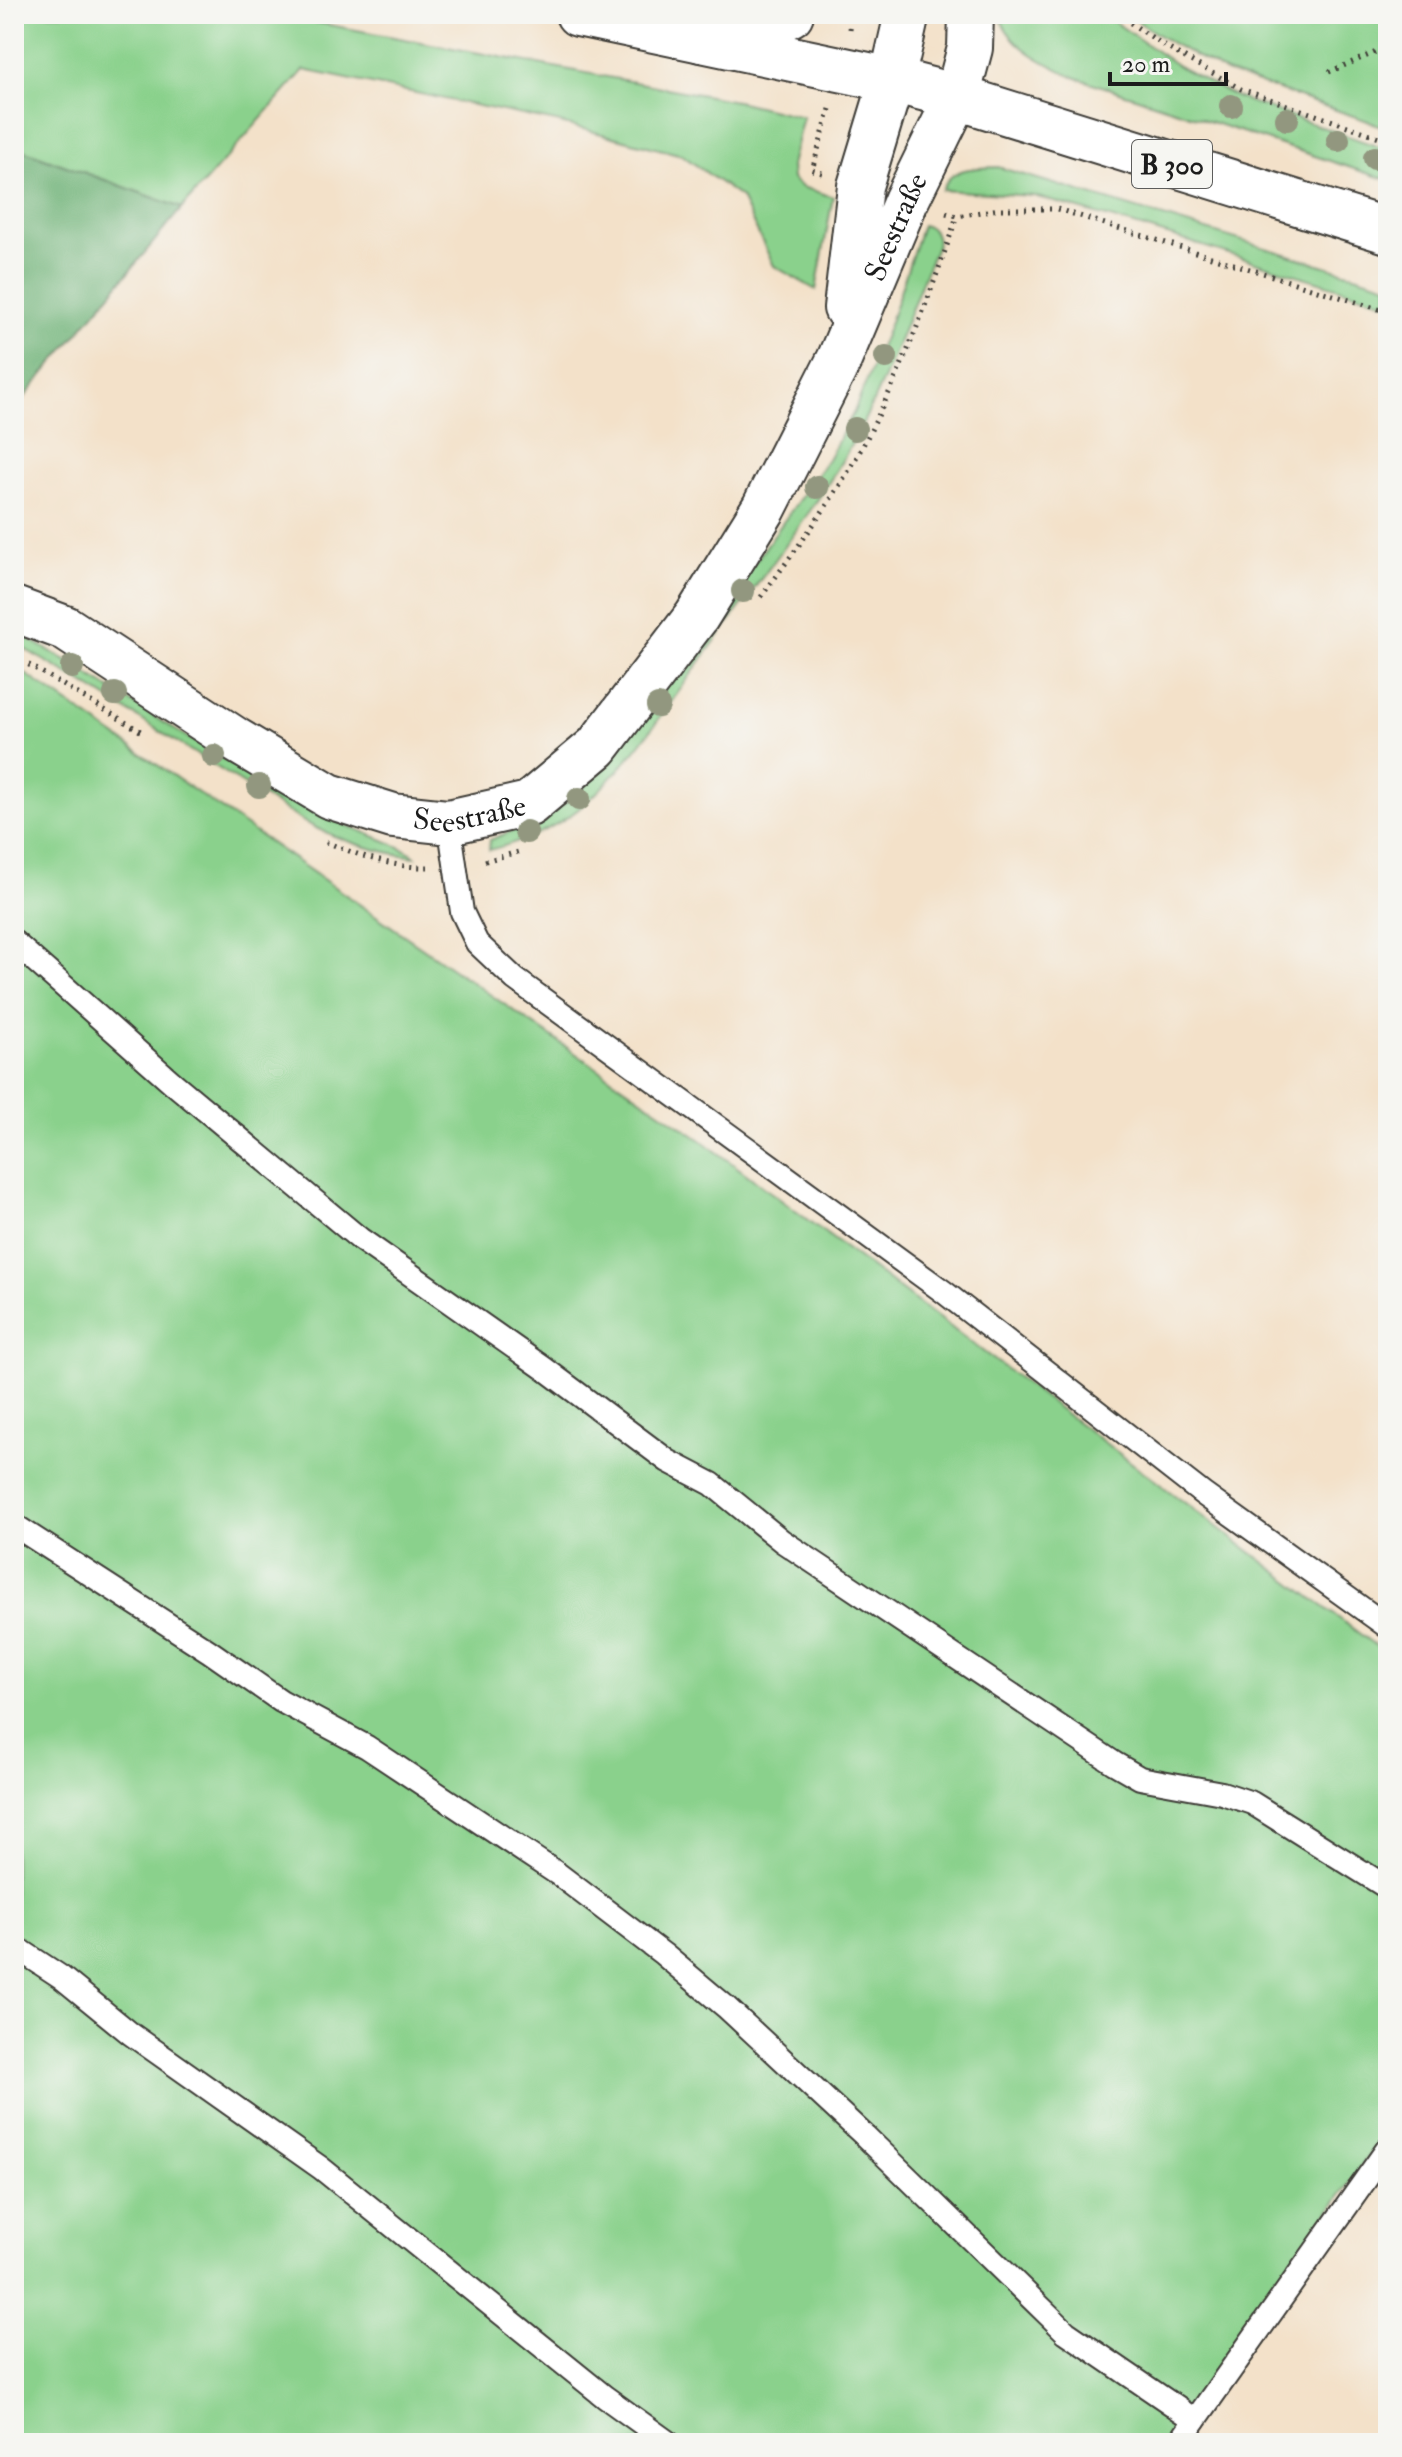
<svg xmlns="http://www.w3.org/2000/svg" width="1402" height="2457" font-family="'IM FELL Double Pica',serif">
<style>
.green{fill:#8ad18c;stroke:#537654;stroke-width:2}
.forest{fill:#6fb378;stroke:#46684a;stroke-width:2}
.lines{fill:none;stroke-linecap:round;stroke-linejoin:round}
.lane-casing{stroke:#3c3a36;stroke-width:26}
.street-casing{stroke:#3c3a36;stroke-width:48}
.secondary-casing{stroke:#3c3a36;stroke-width:48}
.primary-casing{stroke:#3c3a36;stroke-width:48}
.path{stroke:#3c3a36;stroke-width:5;stroke-dasharray:2 6;stroke-linecap:butt}
.lane{stroke:#fff;stroke-width:22}
.street{stroke:#fff;stroke-width:44}
.secondary{stroke:#fff;stroke-width:44}
.primary{stroke:#fff;stroke-width:44}
.tree{fill:#92977f}
.labels{text-anchor:middle;stroke-width:8;stroke-linejoin:round;paint-order:stroke}
.shield{fill:#f6f6f2;stroke:#5d5d5c;stroke-width:2}
.shield-label{font-size:28px;font-weight:bold;fill:#1c1c1c}
.street-label{font-size:30px;fill:#1c1c1c;stroke:#f6f6f2}
</style>
<rect width="100%" height="100%" fill="#f6f6f2"/>
<filter id="ink" filterUnits="userSpaceOnUse"><feTurbulence type="fractalNoise" baseFrequency=".0125" numOctaves="2"/><feDisplacementMap in="SourceGraphic" scale="16" xChannelSelector="R" yChannelSelector="G"/><feConvolveMatrix kernelMatrix="1 2 1 2 8 2 1 2 1" color-interpolation-filters="sRGB"/></filter>
<filter id="wash" filterUnits="userSpaceOnUse"><feTurbulence type="fractalNoise" baseFrequency=".006" numOctaves="4" result="noise"/><feDisplacementMap in="SourceGraphic" scale="32" xChannelSelector="R" yChannelSelector="G"/><feGaussianBlur stdDeviation="1.8" result="paint"/><feColorMatrix in="noise" values="0 0 0 0 0 0 0 0 0 0 0 0 0 0 0 0 0 1.4 0 .05"/><feComposite in="paint" operator="in"/></filter>
<g filter="url(#wash)">
<rect width="100%" height="100%" fill="#f3e1c9"/>
<g class="green">
<path d="M14,14H271L741,102L803,117L791,165L792,179L802,187L833,197L816,290L774,266L741,198L682,155L556,122L304,70L182,208L14,147Z"/>
<path d="M999,14H1103L1178,66L1236,97L1388,150V180L1074,77C1045,63 1009,47 999,14Z"/>
<path d="M1126,14H1388V128L1226,72L1171,43Z"/>
<path d="M998,167L1388,285V303L1141,227L1034,196L942,190C951,166 975,168 998,167Z"/>
<path d="M922,225C933,227 937,233 937,244C913,303 892,365 863,423C822,503 763,575 710,648C670,702 629,769 576,811C550,831 521,842 489,850L490,840L545,817L572,798L605,766L675,674L828,459L854,412L889,325Z"/>
<path d="M14,631C45,647 73,665 103,684C171,728 241,771 311,810C331,821 409,847 416,857C375,852 340,841 304,822L78,680L14,643Z"/>
<path d="M14,666L701,1140L1388,1655V2128L1168,2443H14Z"/>
</g>
<path class="forest" d="M14,147L182,208L14,410Z"/>
</g>
<g filter="url(#ink)">
<g class="lines">
<g class="lane-casing">
<g id="lane">
<path d="M449,822L462,912L477,943L515,979L944,1292L1203,1494L1388,1627"/>
<path d="M14,942L173,1083L360,1239L545,1369L668,1461L712,1484L782,1541L1114,1763L1140,1778L1222,1793L1252,1803L1388,1888"/>
<path d="M14,1525L209,1651L281,1701L367,1747L558,1874L663,1954L726,2007L865,2136L1066,2332L1195,2420"/>
<path d="M14,1946L61,1977L131,2034L321,2168L605,2397L669,2443"/>
<path d="M1179,2443L1388,2148"/>
</g>
</g>
<g class="street-casing">
<g id="street">
<path d="M846,308L860,186L892,80"/>
<path id="s1" d="M14,609L65,628L234,739L329,796L393,816L449,822L529,804L597,747L697,616L764,508L839,360L906,201L957,97"/>
</g>
</g>
<g class="secondary-casing">
<g id="secondary">
<path d="M701,40L777,21L791,14"/>
<path d="M892,80L907,14"/>
<path d="M957,97L970,48L971,14"/>
</g>
</g>
<g class="primary-casing">
<path id="primary" d="M578,14L892,80L957,97L1388,231"/>
</g>
<g class="path">
<path d="M1117,14L1171,50L1241,89L1388,140"/>
<path d="M850,29L852,14"/>
<path d="M1329,72L1388,47"/>
<path d="M822,173L812,170L830,109"/>
<path d="M946,213L957,216L999,209H1057L1388,312"/>
<path d="M761,597C794,552 827,508 855,460C898,383 929,299 957,216"/>
<path d="M14,658L31,666L142,732"/>
<path d="M326,842C358,855 392,868 428,867"/>
<path d="M485,861L518,852"/>
</g>
<use href="#lane" class="lane"/>
<use href="#street" class="street"/>
<use href="#secondary" class="secondary"/>
<use href="#primary" class="primary"/>
</g>
<g class="tree">
<circle cx="1231" cy="106" r="12"/>
<circle cx="1287" cy="119" r="12"/>
<circle cx="1338" cy="140" r="12"/>
<circle cx="1375" cy="158" r="12"/>
<circle cx="886" cy="357" r="12"/>
<circle cx="855" cy="429" r="12"/>
<circle cx="817" cy="487" r="12"/>
<circle cx="743" cy="591" r="12"/>
<circle cx="72" cy="667" r="12"/>
<circle cx="115" cy="694" r="12"/>
<circle cx="658" cy="706" r="12"/>
<circle cx="214" cy="756" r="12"/>
<circle cx="259" cy="786" r="12"/>
<circle cx="579" cy="799" r="12"/>
<circle cx="526" cy="832" r="12"/>
</g>
</g>
<g class="labels">
<rect class="shield" x="1132" y="140" width="80" height="48" rx="6"/>
<g class="shield-label">
<text x="1172" y="174">B 300</text>
</g>
<g class="street-label">
<text dy="10" stroke="none"><textPath href="#s1" startOffset="1264">Seestraße</textPath></text>
<text dy="10" stroke="none"><textPath href="#s1" startOffset="512">Seestraße</textPath></text>
</g>
</g>
<rect width="1402" height="2457" fill="none" stroke="#f6f6f2" stroke-width="48"/>
<path d="M1110 72v12h116v-12" fill="none" stroke="#1c1c1c" stroke-width="4"/>
<text x="1122" y="72" font-size="24" fill="#1c1c1c" stroke="#f6f6f2" stroke-width="6" paint-order="stroke">20 m</text>
</svg>
